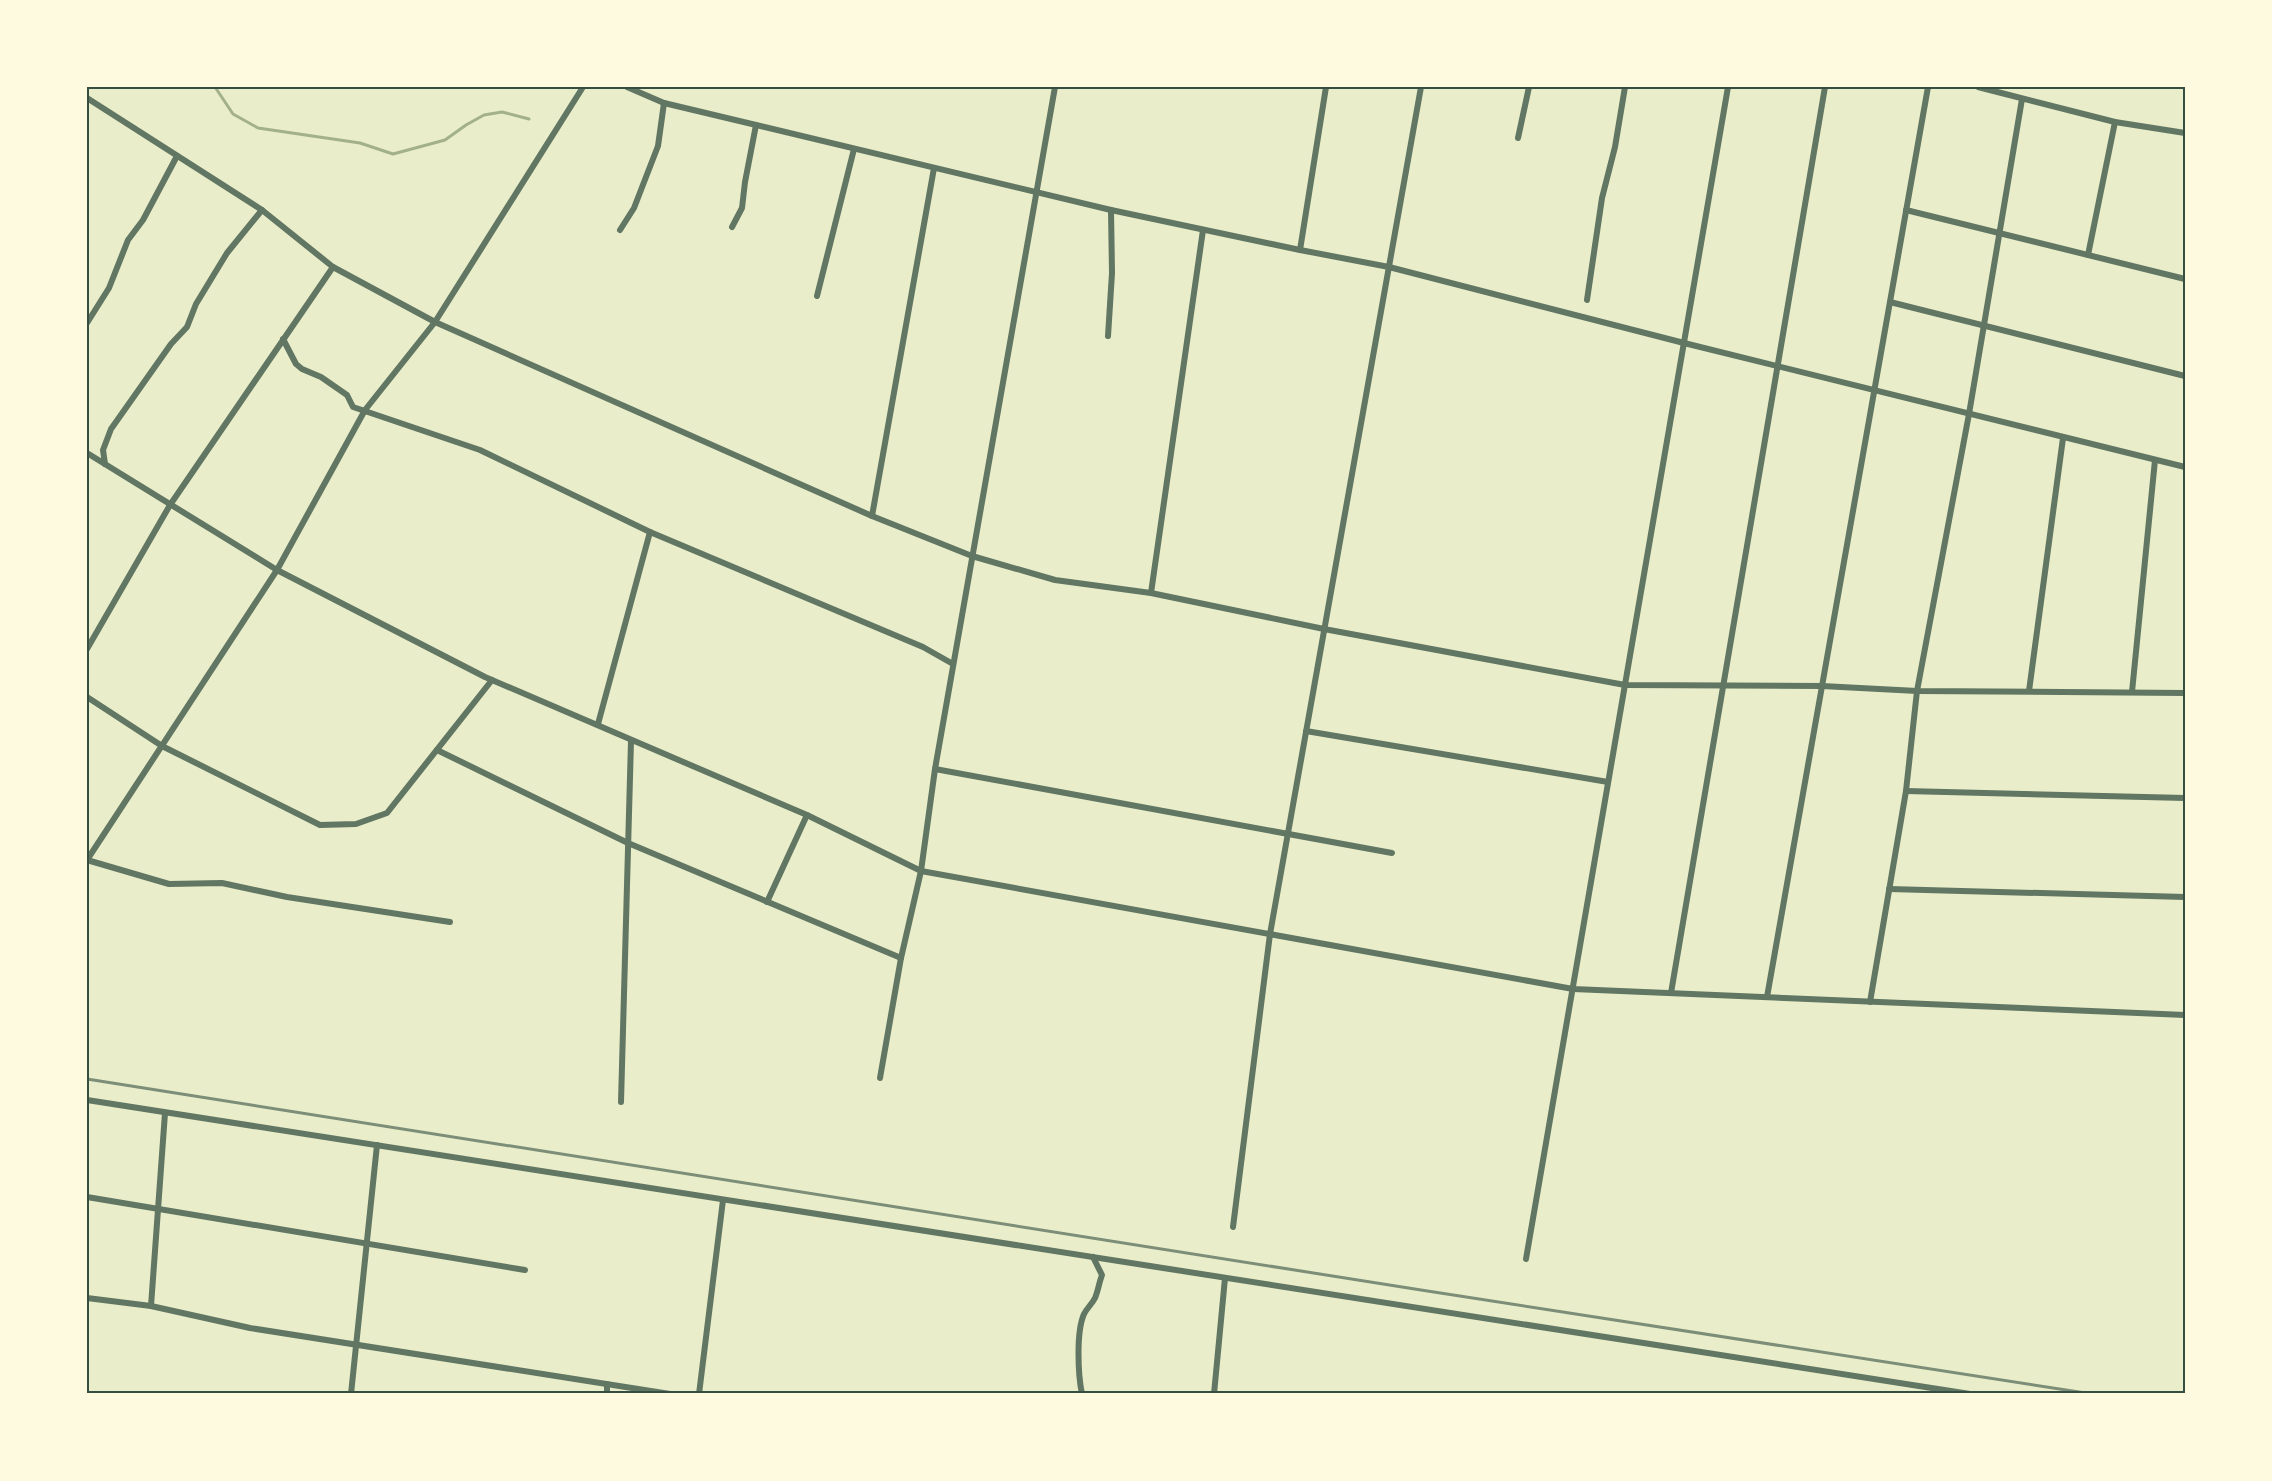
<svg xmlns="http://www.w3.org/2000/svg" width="2272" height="1481" font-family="'Work Sans',sans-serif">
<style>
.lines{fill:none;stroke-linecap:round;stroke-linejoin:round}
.stream{stroke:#a3b18a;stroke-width:3}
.minor{stroke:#617663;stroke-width:6}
.rail{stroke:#7c8e77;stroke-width:3}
.neatline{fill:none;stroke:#344e41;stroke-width:2}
</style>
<rect width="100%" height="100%" fill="#e9edc9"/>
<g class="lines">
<path class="stream" d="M215,87L233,114L258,128L360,143L393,154L445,140L466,125L484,115L502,112L529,119"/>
<g class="minor">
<path d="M627,87L664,103L1111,210L1300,250L1389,267L1684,343L2185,467"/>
<path d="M1978,87L2115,122L2185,133"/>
<path d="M87,98L262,210L333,267L435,322L872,516L972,556L1055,580L1151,593L1324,629L1625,685L1822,686L1917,691L2185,693"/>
<path d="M1518,138L1529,87"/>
<path d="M1906,210L2185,279"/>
<path d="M732,227L742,208L745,182L756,125"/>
<path d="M620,230L634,208L658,146L664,103"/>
<path d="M1300,250L1326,87"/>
<path d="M2088,255L2115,122"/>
<path d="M817,296L854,149"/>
<path d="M1587,300L1602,198L1615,147L1625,87"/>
<path d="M1890,302L2185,376"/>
<path d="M87,323L109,288L128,240L143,220L177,156"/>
<path d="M1108,336L1112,273L1111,210"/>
<path d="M283,339L296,364L302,369L321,377L347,395L353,407L480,450L650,532L923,647L953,664"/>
<path d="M87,453L277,570L485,677L807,815L921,871L1573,989L2185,1015"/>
<path d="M105,464L103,450L111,429L171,344L187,327L196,304L227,253L262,210"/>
<path d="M872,516L934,168"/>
<path d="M1151,593L1203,230"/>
<path d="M87,649L170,505L333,267"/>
<path d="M2029,691L2063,438"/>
<path d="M2132,692L2155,460"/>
<path d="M87,697L162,746L320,825L356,824L387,813L492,680"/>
<path d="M598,724L650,532"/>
<path d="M1306,731L1608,782"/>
<path d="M437,750L628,843L901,958"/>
<path d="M935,769L1392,853"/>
<path d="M1906,791L2185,798"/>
<path d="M87,860L277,570L365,410L435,322L583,87"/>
<path d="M87,860L169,884L222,883L287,897L450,922"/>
<path d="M1889,889L2185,897"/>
<path d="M767,902L807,815"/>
<path d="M1671,993L1825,87"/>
<path d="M1767,997L1928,87"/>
<path d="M1870,1002L1906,791L1917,691L1969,414L2022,99"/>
<path d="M880,1078L901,958L921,871L935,769L1055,87"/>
<path d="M87,1100L1970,1394"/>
<path d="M621,1102L631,741"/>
<path d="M87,1197L525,1270"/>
<path d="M1233,1227L1270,934L1421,87"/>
<path d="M1526,1259L1728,87"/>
<path d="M87,1298L151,1306L250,1328L670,1394"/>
<path d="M151,1306L165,1113"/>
<path d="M351,1394L377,1145"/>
<path d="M607,1394V1384"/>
<path d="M699,1394L723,1200"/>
<path d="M1082,1394C1078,1375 1076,1332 1084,1314C1087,1308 1092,1304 1095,1298C1098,1291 1099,1283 1102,1275L1093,1257"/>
<path d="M1214,1394L1225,1278"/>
</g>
<path class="rail" d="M87,1079L1421,1290L2092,1394"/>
</g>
<rect width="2272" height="1481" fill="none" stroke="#fefae0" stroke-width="177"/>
<rect x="88" y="88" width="2096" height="1304" class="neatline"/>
</svg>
